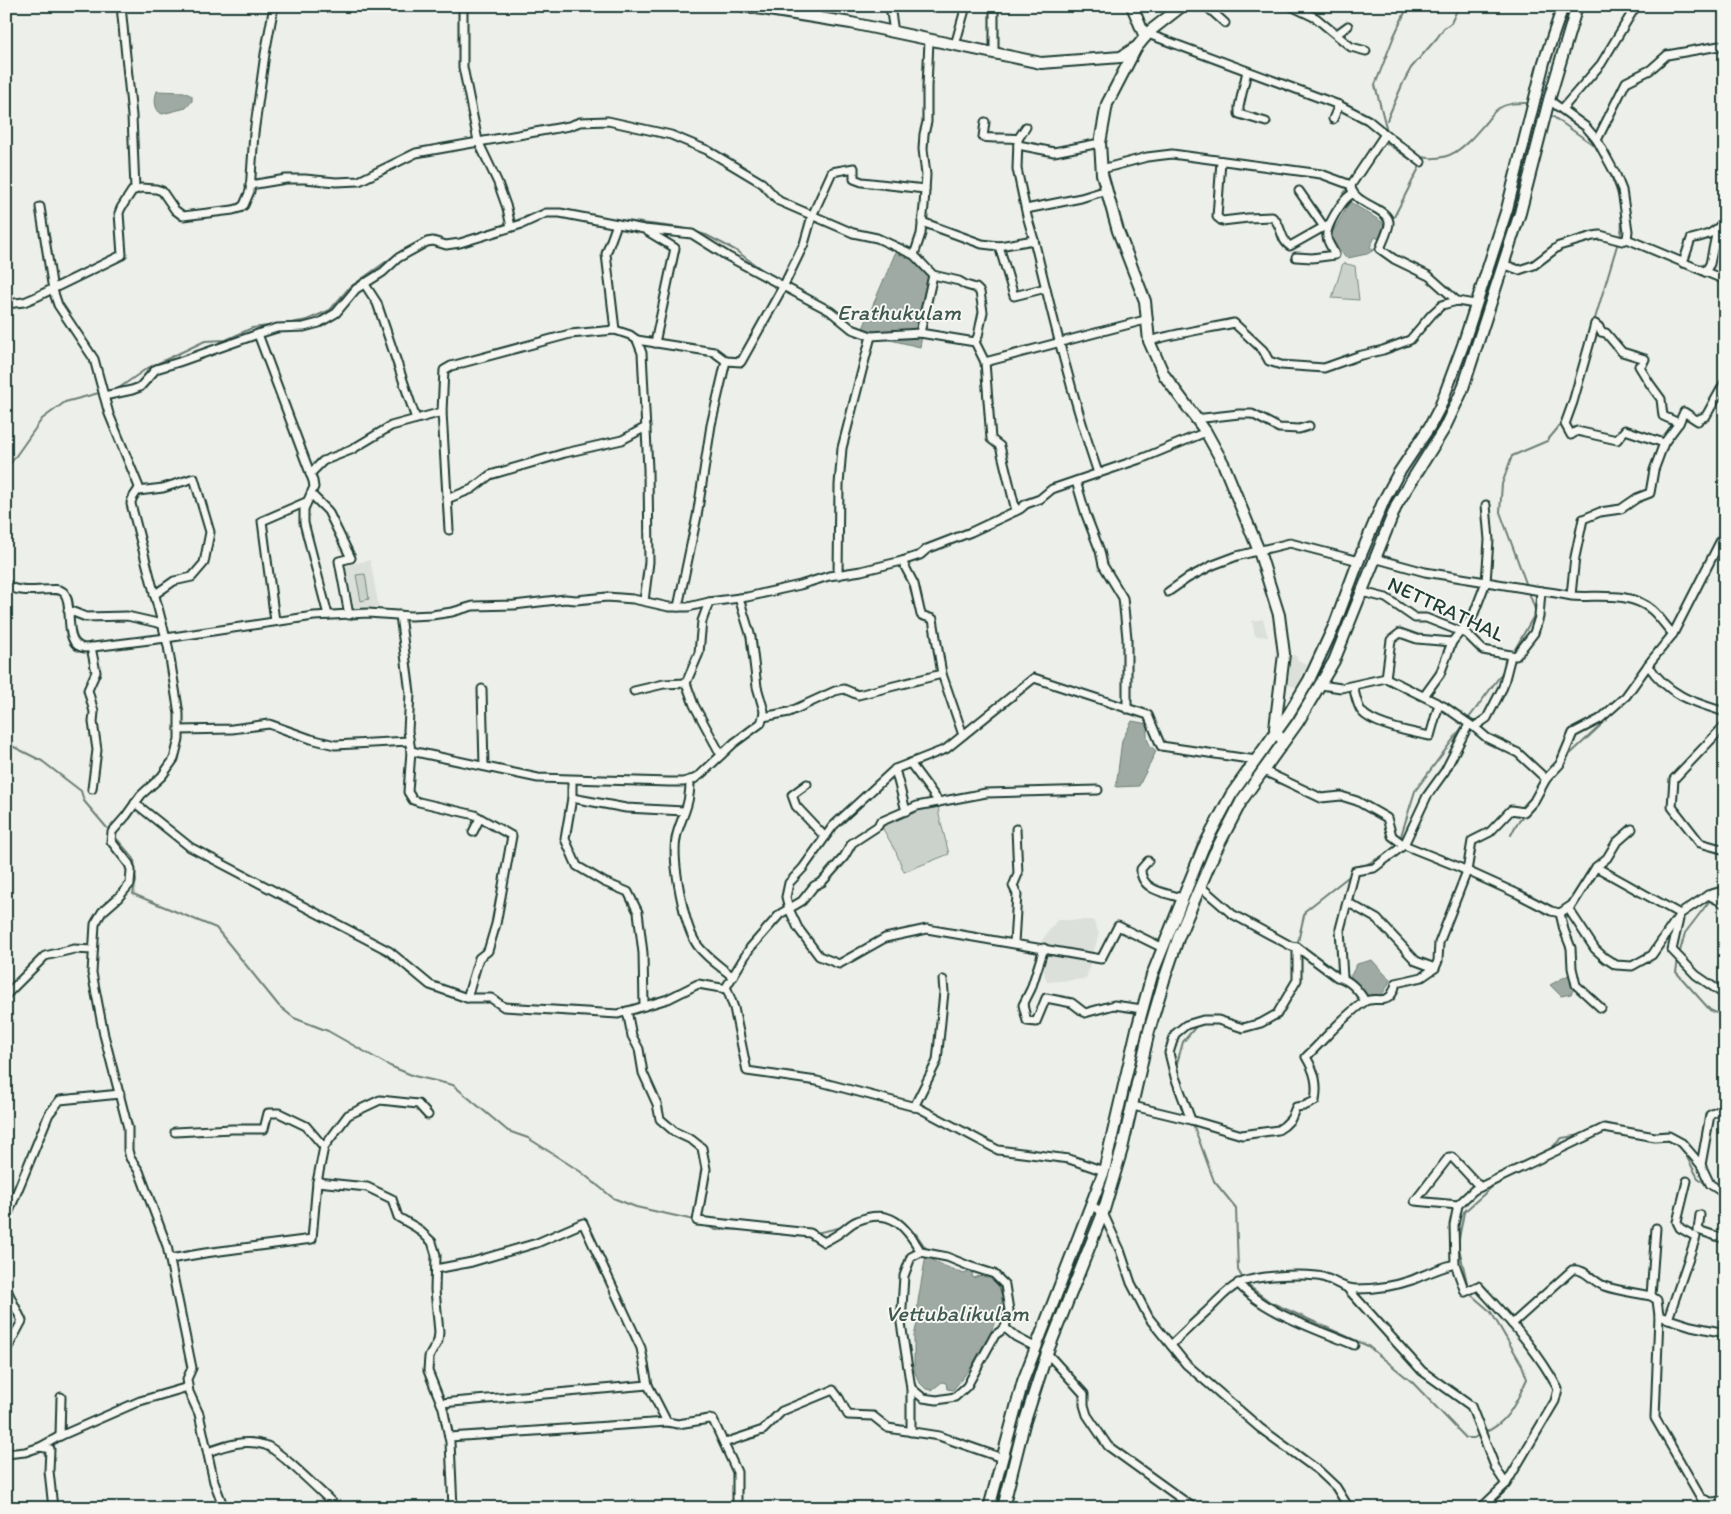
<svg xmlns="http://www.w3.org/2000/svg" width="1731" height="1514" font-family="Itim,sans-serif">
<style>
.built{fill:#dce0db}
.green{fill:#cbd2cc;stroke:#758880}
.water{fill:#9faaa4;stroke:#6c7e77}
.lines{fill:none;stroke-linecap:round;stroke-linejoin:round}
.stream{stroke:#6c7e77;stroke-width:2}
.minor-casing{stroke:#1f3d34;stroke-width:11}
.secondary-casing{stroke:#1f3d34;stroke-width:14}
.primary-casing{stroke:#1f3d34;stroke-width:14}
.minor{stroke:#f6f6f2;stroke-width:7}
.secondary{stroke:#f6f6f2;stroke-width:10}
.primary{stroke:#f6f6f2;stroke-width:10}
.labels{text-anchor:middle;stroke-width:4;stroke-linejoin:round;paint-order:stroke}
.street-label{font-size:21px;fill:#1f3d34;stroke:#f6f6f2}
.water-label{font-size:22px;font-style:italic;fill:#3f5850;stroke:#f6f6f2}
</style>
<rect width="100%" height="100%" fill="#edefea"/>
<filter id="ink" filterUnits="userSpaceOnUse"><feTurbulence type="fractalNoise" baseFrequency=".02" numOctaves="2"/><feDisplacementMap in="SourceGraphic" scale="10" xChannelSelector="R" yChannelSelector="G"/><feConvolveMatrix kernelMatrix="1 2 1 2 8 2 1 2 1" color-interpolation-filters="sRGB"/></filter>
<g filter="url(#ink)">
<g class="built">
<path d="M370,560L379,607L353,611L348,575H345L343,566Z"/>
<path d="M1263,619L1268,637L1255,636L1252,621Z"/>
<path d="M1295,655L1298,660L1306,664V671L1302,672V678L1297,687L1287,685L1289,656Z"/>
<path d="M1057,920H1093L1099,933L1086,979L1047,982L1036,948Z"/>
</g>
<g class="green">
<path d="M1343,263L1355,266L1359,300L1332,298Z"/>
<path d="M365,574L369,599L361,601L356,575Z"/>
<path d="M938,802L939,815L949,854L904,872L896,852L878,820C897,810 917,804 938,802Z"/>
</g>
<g class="water">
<path d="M157,91L184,92L192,96V101L186,108L162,114C154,110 154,99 157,91Z"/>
<path d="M1350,202L1382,222L1384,225L1379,239L1375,237L1370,247L1374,250L1367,254L1348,258C1340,254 1332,242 1332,233Z"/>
<path d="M897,249L933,275L920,347L861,333Z"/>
<path d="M1132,721L1148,724C1146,737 1146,743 1156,751C1151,764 1144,774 1139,786L1116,787L1122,740Z"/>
<path d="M1372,960L1390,980C1383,997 1381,997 1363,995L1350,977L1357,964Z"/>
<path d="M1572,973L1577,983L1571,994L1561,996L1550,985Z"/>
<path d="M926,1255L933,1257V1260L935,1262L964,1274L971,1270L974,1271L972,1275L973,1278L982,1275L997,1281L1003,1299L991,1332L971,1367L953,1390L947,1389L946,1383L942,1382L932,1390L926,1389L919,1382L914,1370V1336L917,1323L918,1301Z"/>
</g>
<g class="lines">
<g class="stream">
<path d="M1552,116L1598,148"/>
<path d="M1387,120L1403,83L1411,68L1437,38L1444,28L1451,23L1459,6"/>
<path d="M1392,135L1387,131L1375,85L1394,36L1408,6"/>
<path d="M1383,141L1420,166L1394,217"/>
<path d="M1601,155C1614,180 1627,209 1620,238"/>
<path d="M1417,156C1451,165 1466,145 1486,122C1490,117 1494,111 1499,108C1508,103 1516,103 1526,103"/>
<path d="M1339,202L1348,187"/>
<path d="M556,210L562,209L610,219L682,228L706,235L735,250L769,275"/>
<path d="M515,221L538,212L544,211"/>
<path d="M479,234L505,224"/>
<path d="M443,241H453"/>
<path d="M798,298L812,305"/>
<path d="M1594,322L1618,242"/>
<path d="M281,325L307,320L330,310L349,288L401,251L429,237L434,238"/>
<path d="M108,391L119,388L146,369L205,341L226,340L252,328L276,325"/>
<path d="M6,470L42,419L65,402L99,393"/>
<path d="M1527,586L1500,512L1502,484L1512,456L1547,441L1562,423"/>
<path d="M1663,642L1668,633"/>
<path d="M1513,653L1536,612L1528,590"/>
<path d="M6,743L42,761L81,791L84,801L107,828"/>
<path d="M1567,757L1600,726L1602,720"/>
<path d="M1511,835L1516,825L1526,813"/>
<path d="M116,838L134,859L136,881L133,894L216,928L279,1006L294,1018L328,1031L390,1066L414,1076L453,1085L508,1131L528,1138L581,1172L613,1198L636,1207L694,1220"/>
<path d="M1400,839L1415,791L1500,676L1505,668"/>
<path d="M1364,866L1388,853"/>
<path d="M1717,897L1725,895"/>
<path d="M1297,946L1305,911L1352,874"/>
<path d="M1679,955L1685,933L1711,899"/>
<path d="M1678,960L1676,972L1710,1010L1725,1017"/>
<path d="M1271,1021L1280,1018L1286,1006"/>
<path d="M1176,1067L1183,1042L1198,1024"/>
<path d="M1193,1124L1214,1181L1236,1208L1238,1270L1243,1279"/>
<path d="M1663,1140L1673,1142"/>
<path d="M1682,1148L1698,1178L1707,1185"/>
<path d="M1547,1152L1562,1138L1582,1135"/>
<path d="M705,1225L716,1230L744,1229"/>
<path d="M911,1232L916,1234L927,1250"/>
<path d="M816,1233L843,1227"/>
<path d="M1245,1283L1270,1302L1368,1346L1412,1382L1466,1438H1474L1479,1435"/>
<path d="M1468,1287L1458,1244L1464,1212L1493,1186L1508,1178"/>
<path d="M1469,1293L1491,1312L1522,1365L1527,1379C1516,1402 1509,1422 1484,1433"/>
</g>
<g class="minor-casing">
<g id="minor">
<path d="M121,6L132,116L135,189"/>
<path d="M463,6V67L478,141L498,183L507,208L511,227"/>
<path d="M890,6L894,32"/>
<path d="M1206,6L1225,23"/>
<path d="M1291,6L1316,18L1351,47L1366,51"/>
<path d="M815,18L819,6"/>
<path d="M1148,34L1339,105L1368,120L1385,134L1351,185C1351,204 1387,207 1389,222C1390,228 1382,243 1380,249L1394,259L1429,276L1457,301L1475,304"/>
<path d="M1337,34L1348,26"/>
<path d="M929,40L927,87V122L924,134L923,149L926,175L924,206L921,234L914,255L933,275L959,281L966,285L976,288L980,292L983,312L978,336L975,342"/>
<path d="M955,45L966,6"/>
<path d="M994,53V6"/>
<path d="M1247,71L1239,107V114L1266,122"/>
<path d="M1549,100L1586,127L1597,140L1616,175L1622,190L1628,231L1627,239"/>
<path d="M1562,109L1601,64L1636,6"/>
<path d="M1333,119L1339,105"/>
<path d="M985,122L983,137C995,139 1006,137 1018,139L1017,169L1027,216L1034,240"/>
<path d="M1385,134L1421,162"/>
<path d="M1018,139L1026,127"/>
<path d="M1597,140L1626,82L1650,70L1667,55L1725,45"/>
<path d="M1018,145L1054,152L1100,143"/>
<path d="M1221,161L1217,217L1222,221L1248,218L1272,217C1282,223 1280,241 1290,246L1329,224"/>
<path d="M1102,169L1147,157L1172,154L1321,174L1351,185"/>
<path d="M250,185L286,179H305L336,182L359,181L416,153L569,126L580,122L608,121L671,135L707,150L762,183L779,201L853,233L877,238L914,255"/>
<path d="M1299,191L1324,227"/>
<path d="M40,207L53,290L58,305L94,359L109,414L139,487C138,493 131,496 131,504L168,646L179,714V739L174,759L162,776L141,795L126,816L112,832L111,841L129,864L131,870L130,884L118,898L102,912L95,924L92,973L104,1035L128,1128V1150L130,1158L139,1171L167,1246L192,1368L187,1379L189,1392L199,1414L214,1482L224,1508"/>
<path d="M1026,209L1081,198L1107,190"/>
<path d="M922,222L982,244L999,246L1034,240C1053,318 1072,397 1098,473"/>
<path d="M647,231L675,248L655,343"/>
<path d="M999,246L1014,296L1046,288"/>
<path d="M1296,257L1312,258L1335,255C1333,249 1327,242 1327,237C1325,227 1344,196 1353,194"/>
<path d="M1683,263L1691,239C1707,235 1714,234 1725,220"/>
<path d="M1503,264L1519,270L1534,265L1559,246L1593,236L1600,235L1622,241L1627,239L1725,280"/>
<path d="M1705,272L1710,264L1717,230"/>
<path d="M364,283L377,303L416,419"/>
<path d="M6,304L24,302L36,297L122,255L119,213L121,208L132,191L141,188L156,189L162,191L175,210L183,216L233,210L240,208L244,205L250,191L254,133L265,54L274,6"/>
<path d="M1595,324L1573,402L1565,424L1571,435L1577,431L1617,440L1625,430L1664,443L1679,423L1684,412L1698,421L1699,419L1706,416L1725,382"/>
<path d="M1595,324L1599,327L1601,332L1606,333L1622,352L1645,359L1642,365L1639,366L1650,384L1661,399L1663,416L1679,423"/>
<path d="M615,330L606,254L617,224"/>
<path d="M920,333L933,275"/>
<path d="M258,334L277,328L304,327L319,323L336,313L356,289L383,272L398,258L427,242L433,241L446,245L460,243L522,224L546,213H560L644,229L692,234L727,256L830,311L852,329L871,336L842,448L839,485L838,575"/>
<path d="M871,336L920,333L975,342L985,362L991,439L1000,446L1016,511"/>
<path d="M637,340L714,352L726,361L741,362L784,285L804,244L812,216L832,172L854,168V179L862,182L925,189"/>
<path d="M1149,341C1177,333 1206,329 1234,323L1263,350L1269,361L1281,365L1324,368L1358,356L1383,350L1410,340L1432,314L1442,305L1457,301"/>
<path d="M985,362L1145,320"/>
<path d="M104,396L132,390L140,387L156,369L179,362L258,334L313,481L314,487L304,509V523L328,615"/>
<path d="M1195,419L1239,414H1252L1279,428L1299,429L1309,426"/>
<path d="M310,474L323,461L351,450L391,426L442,412"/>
<path d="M1076,481L1086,515L1100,551L1103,565L1123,598L1127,638V709"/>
<path d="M138,491L163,488L194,478L210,532L204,563L192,577L174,581L154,595"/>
<path d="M311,494L328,511L351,558L339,561L349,615"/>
<path d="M447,499L472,489L490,475L565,453L622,440L646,427"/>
<path d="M449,530L442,412L444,370L451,366L570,334L615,330L630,335L637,340L642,353L648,469L649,562L644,601"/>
<path d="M1374,558L1425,572L1541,591"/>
<path d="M902,561L914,584L921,615L933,619L942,674L963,735"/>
<path d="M6,584C24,599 58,582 65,594C74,608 62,646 85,648L166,638L314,616L368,613L411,616L432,615L452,612L473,606L514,605L565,599L576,600L607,597L633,599L669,607H688L709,602L747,597L800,585L829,576L861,571L902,561L920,555L927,549L971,532L1020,509L1026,504L1040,499L1052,489L1143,458L1206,432"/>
<path d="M1168,592L1188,578L1213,565L1237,556L1290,543L1359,561"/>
<path d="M1361,594L1366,593L1386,598L1415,618H1426L1467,634L1483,650L1516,656L1534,633L1539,617L1541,591C1552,592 1562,594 1572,596C1598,598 1630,591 1652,610C1660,617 1666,627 1673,634"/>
<path d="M1571,595L1575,557L1583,519L1600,512L1621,509L1637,498L1650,493L1654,470L1664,443"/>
<path d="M709,602L702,621L699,653L686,683L694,705L721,755"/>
<path d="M678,607L697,516L711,425L726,361"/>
<path d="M68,610L86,617L127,616L162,624"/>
<path d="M400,615L410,693L408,731L411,751L408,792L413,800L419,802L475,815L480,818"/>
<path d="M275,621L262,521L306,502"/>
<path d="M91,647L96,672L88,690L94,712L93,722L97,750L92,789"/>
<path d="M1511,656L1503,687L1487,718L1474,727L1487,738L1518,753L1546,779"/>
<path d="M1648,665C1668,695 1692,702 1725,712"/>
<path d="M1386,678L1391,640L1400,633L1417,639L1452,642"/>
<path d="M1321,685L1341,688L1386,678L1445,707L1472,726"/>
<path d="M1353,686C1355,693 1357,706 1362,712C1373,725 1414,733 1430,736L1439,704"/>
<path d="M482,689L484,766"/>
<path d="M634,691L664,684L686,683"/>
<path d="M1424,696L1440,674L1452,642L1473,616L1486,582L1489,540L1486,505"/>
<path d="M763,717L789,712L835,691L844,689L858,695L942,674"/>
<path d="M1725,725L1674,779L1672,807L1700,843L1725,850"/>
<path d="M179,730L232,729L269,724L311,739L335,745L409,741"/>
<path d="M411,751L538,778L669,782H683L694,779L700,775L734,743L761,723L763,717L764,711L757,687L751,637L739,598"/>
<path d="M910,763L939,802"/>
<path d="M895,769L906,811"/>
<path d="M1262,770L1321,798L1341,796L1357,801L1387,818L1392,836L1404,845L1454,865L1518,894L1551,911L1560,913L1572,905L1596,867L1607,858L1616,843L1632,829"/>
<path d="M572,780V798L565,839L577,866L604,882L628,892L638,912L643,953L644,1006"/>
<path d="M690,780C690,785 690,790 689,795C688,810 678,824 676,839C672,862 684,928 698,946C707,958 721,967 733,977"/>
<path d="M807,784L792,795L796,806L825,837"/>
<path d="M572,798L626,808L684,811"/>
<path d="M135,803L190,847L389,951L430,985L467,998H491L504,1007L618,1014L668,999L698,984L727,989L734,1008L747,1071L817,1081L919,1108L998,1150L1069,1159L1104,1171"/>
<path d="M1148,861L1141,869C1140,890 1165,893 1182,898"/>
<path d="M1596,867L1680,914"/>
<path d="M1201,887L1232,914L1291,946L1297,947L1337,977C1349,979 1359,991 1365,1001"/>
<path d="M1708,895L1725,904"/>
<path d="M1347,902L1377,919L1416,961L1435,968"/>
<path d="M1568,908L1595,949L1605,958L1616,965L1632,966L1652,955L1680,914L1708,895L1725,890"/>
<path d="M1560,913L1564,930L1571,948L1572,968L1576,985L1601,1008"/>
<path d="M1679,919L1672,950L1696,975L1725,995"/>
<path d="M1014,943L1017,894L1013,886L1018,874L1016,829"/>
<path d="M1044,948L1031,989L1023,1005L1027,1021L1036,1022L1046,998L1072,1003L1085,1013L1114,1005L1142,1009"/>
<path d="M1163,948L1118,926L1101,959L927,929L885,938L839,964L819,956L798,928L789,909L786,897L789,883L803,868L833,826L895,769L946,749L1034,678L1148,715L1161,746L1256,760"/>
<path d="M1343,978L1340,929L1355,871L1374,868L1404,845L1427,796L1445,771L1469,724"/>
<path d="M725,989L750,948L780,914L802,901L814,886L822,882L844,857L852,843L878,826L880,822L917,806L986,793L1098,790"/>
<path d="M6,995L45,956L74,949L93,950"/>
<path d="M467,998L479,958L488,951L496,924L512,836L480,818L473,832"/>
<path d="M627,1011L632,1036L639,1049L643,1073L657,1104L660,1119L675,1132L692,1140L702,1148L706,1169L697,1221L810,1233L824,1242C830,1239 836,1236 841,1232C846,1229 851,1223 857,1221C890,1207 905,1225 921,1252"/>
<path d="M1133,1106L1191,1120L1242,1135L1278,1130L1284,1126L1291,1119L1296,1107L1304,1106L1315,1101C1318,1084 1315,1072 1306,1057C1325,1039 1342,1017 1364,1002C1376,994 1390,1010 1396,983L1422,977L1435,968L1438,961L1439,943L1467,871L1472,841L1490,832L1511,810L1524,812L1534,801L1546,779L1560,764L1573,733L1600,719L1626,696L1651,661L1673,634L1725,532"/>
<path d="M914,1107L937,1061L944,992L943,980"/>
<path d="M1191,1120L1175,1077L1169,1053L1175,1034L1186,1025L1203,1020H1218L1243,1028L1261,1023L1277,1014L1297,980V947"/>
<path d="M175,1132L232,1129H264L268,1113H279L306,1126L324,1147"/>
<path d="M1701,1165L1710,1115L1723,1109L1725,1090"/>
<path d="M317,1182L367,1187L392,1199L398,1217L417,1228L432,1242L436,1255L435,1290L439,1332L438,1341L429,1357L428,1371L443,1408L450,1442L453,1508"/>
<path d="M1091,1205L1103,1213L1120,1250L1131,1283L1149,1318L1186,1364L1260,1428L1319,1471L1336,1487L1349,1508"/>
<path d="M1458,1205L1415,1201L1449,1157H1452L1480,1187"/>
<path d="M1700,1215L1698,1230L1725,1239"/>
<path d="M6,1219L49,1114L60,1100L120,1094"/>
<path d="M170,1259L205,1253L312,1239L317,1182L324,1147L348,1115L380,1100L418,1104L428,1115"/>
<path d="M436,1269L472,1262L537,1243L583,1223L641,1348L648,1385"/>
<path d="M1238,1283C1262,1312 1319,1330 1354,1345"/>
<path d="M6,1288L22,1321L6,1351"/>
<path d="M1348,1289L1422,1371L1471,1406L1496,1469L1506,1484"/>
<path d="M1651,1296L1656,1228"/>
<path d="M1659,1316L1691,1326L1725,1333"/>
<path d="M1668,1319L1696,1237L1680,1228L1677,1222L1687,1181"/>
<path d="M1512,1324L1572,1270C1585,1268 1592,1281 1604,1286C1618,1291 1636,1293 1651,1296L1657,1300L1659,1316L1655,1418L1701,1498L1711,1502L1725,1501"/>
<path d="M1171,1345C1183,1333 1195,1322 1207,1311C1218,1301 1225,1291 1238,1284C1255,1275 1298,1274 1317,1276C1332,1277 1340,1289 1356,1289C1374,1289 1395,1286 1412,1280C1426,1274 1439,1268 1455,1264"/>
<path d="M1047,1353L1084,1394V1405L1087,1415L1108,1446L1194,1508"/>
<path d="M911,1388L923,1398L937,1400L955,1397L967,1386L995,1335L1005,1328"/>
<path d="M441,1403L648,1385L667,1422L678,1424L709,1419L713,1420L737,1472V1508"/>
<path d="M911,1432V1388L901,1323L904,1276L911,1257L921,1252L947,1257L969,1266L994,1274L1005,1285L1009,1310L1005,1328L1016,1337L1035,1347"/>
<path d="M60,1436L61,1397"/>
<path d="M449,1437L667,1422"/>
<path d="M724,1443L763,1430L782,1411L833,1390L839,1398L848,1415L873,1416L888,1428L939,1436L1002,1458"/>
<path d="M40,1447L60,1436L140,1401L188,1387"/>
<path d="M208,1452C227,1445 245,1439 265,1445C277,1448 325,1496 338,1508"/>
<path d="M6,1454L25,1452L40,1447L50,1449L49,1471L53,1508"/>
<path d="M1481,1508L1506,1484L1555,1401L1558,1389C1538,1350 1507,1318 1478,1286L1465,1292L1455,1264L1454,1225L1458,1205L1474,1190L1604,1128L1655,1137L1669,1136L1682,1143L1701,1165L1710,1184L1725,1194"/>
</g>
</g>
<g class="secondary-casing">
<g id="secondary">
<path d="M743,6L851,23L1041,63L1121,57L1135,48"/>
<path d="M1132,6L1145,37"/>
<path d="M1182,6L1150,31L1136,48L1107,104L1100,143L1102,174L1118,231L1145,301L1149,341L1164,375L1206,432L1223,463L1259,551L1279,615L1284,654L1275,728L1276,734L1284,740"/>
</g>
</g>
<g class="primary-casing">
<g id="primary">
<path d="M989,1508L1023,1381L1104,1171L1137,1029L1152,975L1203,848L1231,795L1288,715L1309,680L1335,624L1360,557L1384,500L1398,474L1430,426L1440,407L1463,345L1507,209L1544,62L1563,6"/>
<path d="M1003,1508L1024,1424L1047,1353L1103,1213L1122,1149L1149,1031L1164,980L1179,936L1214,854L1242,800L1298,722L1334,661L1397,504L1444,429L1462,391L1520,213L1549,100L1577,6"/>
</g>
</g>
<use href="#minor" class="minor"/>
<use href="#secondary" class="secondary"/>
<use href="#primary" class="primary"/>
</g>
</g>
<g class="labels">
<g class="street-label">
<text transform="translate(1446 609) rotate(25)" y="7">NETTRATHAL</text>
</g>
<g class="water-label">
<text x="899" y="320">Erathukulam</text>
<text x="957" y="1321">Vettubalikulam</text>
</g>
</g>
<rect width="1731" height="1514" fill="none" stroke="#f6f6f2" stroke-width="25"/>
<rect x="12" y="12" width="1706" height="1489" fill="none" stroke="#1f3d34" stroke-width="2" filter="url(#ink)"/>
</svg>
